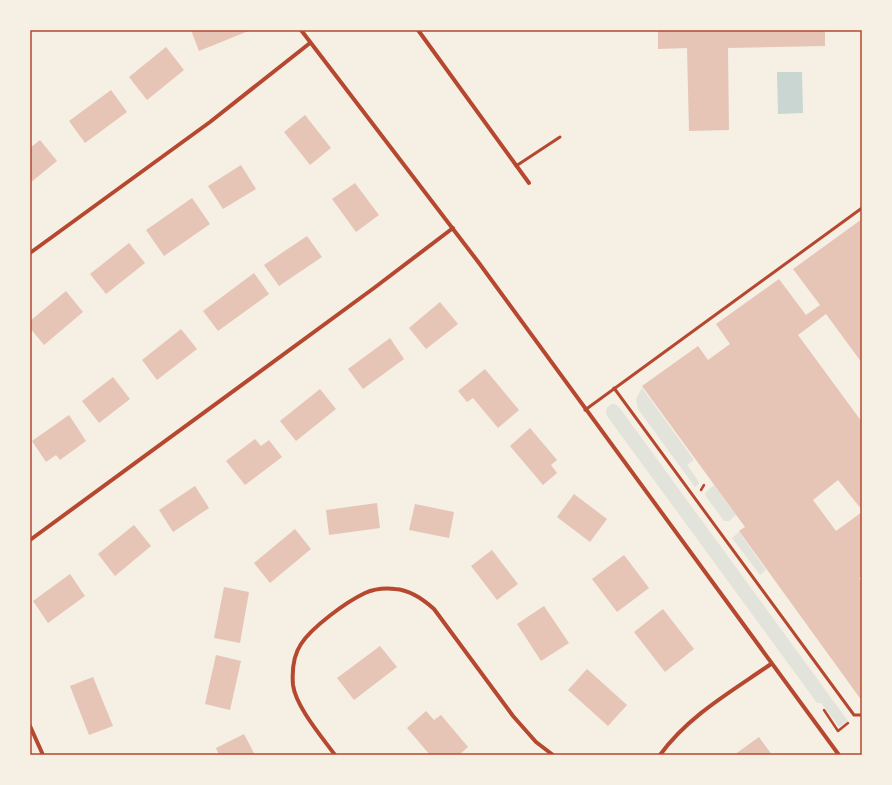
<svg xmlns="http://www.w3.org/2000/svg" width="892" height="785" font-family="'Fira Sans',sans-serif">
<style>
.green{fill:#e2e4dc}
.water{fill:#c9d6d2}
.building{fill:#e6c5b7}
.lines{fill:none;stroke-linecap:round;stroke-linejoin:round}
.path{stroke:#b5482f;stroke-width:2.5}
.service{stroke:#b5482f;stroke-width:3}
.minor{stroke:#b5482f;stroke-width:4}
.neatline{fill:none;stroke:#b5482f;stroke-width:1.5}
</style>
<rect width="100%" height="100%" fill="#f6efe4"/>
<g class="green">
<path d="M642,388L694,460L687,465L697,479L699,484L695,487L638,409L636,399Z"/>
<path d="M612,404H615L619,407L848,721L839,727L821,703H817L607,416C605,410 606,407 612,404Z"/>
<path d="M714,485L736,515L729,521H724L705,495L706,492Z"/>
<path d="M739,532L766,570L760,575L732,538Z"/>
</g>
<path class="water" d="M777,72H802L803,113L778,114Z"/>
<g class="building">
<path d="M191,30H251L199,51Z"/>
<path d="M658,30H825V46L728,48L729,130L689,131L687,48L658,49Z"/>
<path d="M166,47L184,70L147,100L129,77Z"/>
<path d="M111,90L127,112L85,143L69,121Z"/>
<path d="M305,115L331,148L310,165L284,132Z"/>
<path d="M40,140L57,161L30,183V148Z"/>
<path d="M241,165L256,189L223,209L208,186Z"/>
<path d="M355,183L379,215L356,232L332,199Z"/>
<path d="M192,198L210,224L164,256L146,230Z"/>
<path d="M862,219V363L826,314L798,335L862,422V510L838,480L813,500L836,531L862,512V576L859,578L862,583V701L739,531L745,527L642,386L698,346L708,360L730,344L716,324L779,279L806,315L820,305L793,269Z"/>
<path d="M307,236L322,257L279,286L264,265Z"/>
<path d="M129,243L145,263L106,294L90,274Z"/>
<path d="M254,273L269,294L218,331L203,311Z"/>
<path d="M66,291L83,312L44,345L30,328V321Z"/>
<path d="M440,302L458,324L426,349L409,328Z"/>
<path d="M181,329L197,349L157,380L142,360Z"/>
<path d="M390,338L404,359L363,389L348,369Z"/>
<path d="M485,369L519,410L498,428L473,398L467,402L458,391Z"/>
<path d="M113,377L130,399L99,423L82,401Z"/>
<path d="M320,389L336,409L296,441L280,421Z"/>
<path d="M69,415L86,441L60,460L56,455L46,462L32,441Z"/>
<path d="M530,428L557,460L551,465L557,473L543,485L510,446Z"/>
<path d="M255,439L261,446L269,440L282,457L245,485L226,461Z"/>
<path d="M195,486L209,508L173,532L159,510Z"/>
<path d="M574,494L607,519L590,542L557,517Z"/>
<path d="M377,503L380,528L329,535L326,510Z"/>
<path d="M415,504L454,512L449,538L409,530Z"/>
<path d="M134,525L151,546L115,576L98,554Z"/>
<path d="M295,529L311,549L270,583L254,563Z"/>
<path d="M492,550L518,584L497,600L471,566Z"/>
<path d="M624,555L649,588L617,612L592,579Z"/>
<path d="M70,574L85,596L48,623L33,601Z"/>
<path d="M224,587L249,592L240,643L214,638Z"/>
<path d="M544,606L569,643L541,661L517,624Z"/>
<path d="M663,609L694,649L665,672L634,632Z"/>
<path d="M380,646L397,667L354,700L337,678Z"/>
<path d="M216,655L241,661L230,710L205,704Z"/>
<path d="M587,669L627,705L608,726L568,690Z"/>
<path d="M93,677L113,726L89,735L70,686Z"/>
<path d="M426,711L434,720L441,715L468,747L459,755H430L407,728Z"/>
<path d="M244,734L255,755H219L216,748Z"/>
<path d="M759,737L772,755H734Z"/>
</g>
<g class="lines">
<g class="path">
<path d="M701,490L704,485"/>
<path d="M824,710L838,731L848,723"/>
</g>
<g class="service">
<path d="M516,166L560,137"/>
<path d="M614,388L854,715H862"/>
<path d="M585,410L862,208"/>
</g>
<g class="minor">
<path d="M301,30L479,263L839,755"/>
<path d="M418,30L529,183"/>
<path d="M30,253L210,122L310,43"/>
<path d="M30,540L374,288L453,228"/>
<path d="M30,726L43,755"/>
<path d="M335,755C322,737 296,707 293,685C292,672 293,656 301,644C312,627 346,602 365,593C374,589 385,588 395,589C410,590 423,599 434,609L513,716L536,742L553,755"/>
<path d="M660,755C688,716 732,691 771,664"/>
</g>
</g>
<rect width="892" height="785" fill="none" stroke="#f6efe4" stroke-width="62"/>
<rect x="31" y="31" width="830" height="723" class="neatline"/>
</svg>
